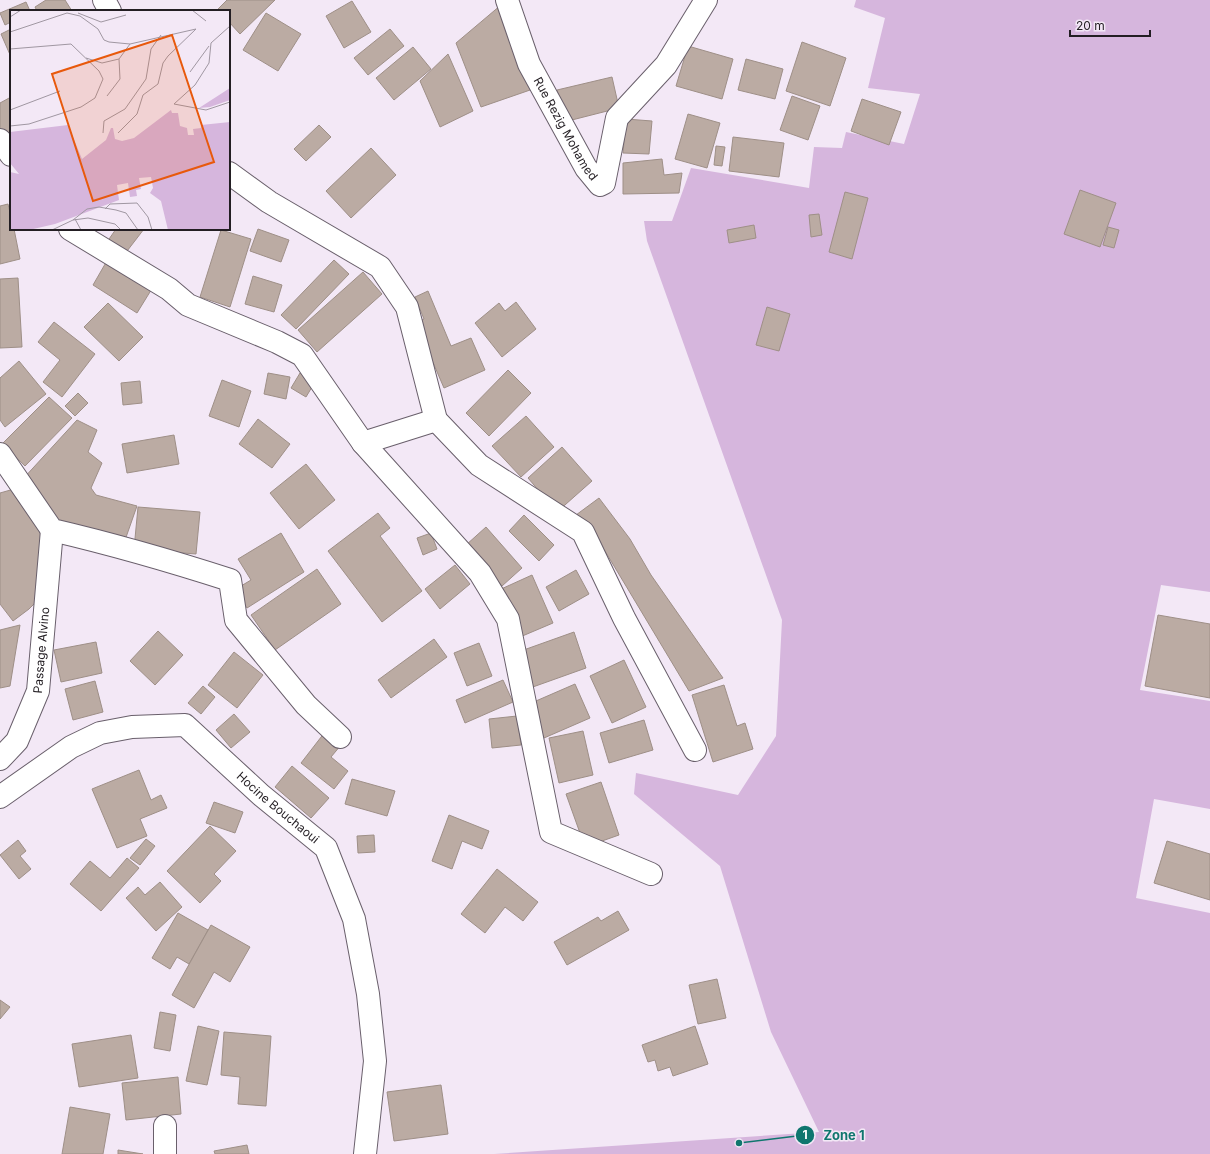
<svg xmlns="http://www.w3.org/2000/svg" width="1210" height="1154" font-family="Inter,sans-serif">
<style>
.green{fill:#d6b6dd}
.building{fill:#bbaba3;stroke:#9e8f87}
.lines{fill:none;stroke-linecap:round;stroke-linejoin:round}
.minor-casing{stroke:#695f6b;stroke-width:24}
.tertiary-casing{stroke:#695f6b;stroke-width:24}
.minor{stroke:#fff;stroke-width:22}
.tertiary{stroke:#fff;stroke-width:22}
.labels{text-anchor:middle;stroke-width:3;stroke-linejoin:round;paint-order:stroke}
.street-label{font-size:12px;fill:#231e23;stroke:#f3e8f6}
.inset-road{fill:none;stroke:#a097a2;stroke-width:1}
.view{fill:#e8590c;fill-opacity:0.15;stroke:#e8590c;stroke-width:2}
.inset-edge{fill:none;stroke:#231e23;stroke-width:2}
.leader{fill:none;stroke:#0f766e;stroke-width:1.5}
.callout-dot{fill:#0f766e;stroke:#f3e8f6;stroke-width:1.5}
.mark-label{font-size:12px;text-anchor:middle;font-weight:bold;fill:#fff}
.callout-label{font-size:13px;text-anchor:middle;font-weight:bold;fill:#0f766e;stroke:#f3e8f6;stroke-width:3;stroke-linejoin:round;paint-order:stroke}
</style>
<rect width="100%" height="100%" fill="#f3e8f6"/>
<path class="green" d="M856,0H1210V592L1161,585L1140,690L1210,701V809L1154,799L1136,898L1210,913V1154H494L819,1132L771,1032L720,866L634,794L636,773L738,795L776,736L782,620L647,241L644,221H672L691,168L809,188L814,147L842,148L846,132L904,144L920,94L868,88L885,18L854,7Z"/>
<g class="building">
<path d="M46,0H65L72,11H37L35,7Z"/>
<path d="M227,0H275L240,34L229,22V11H218L217,10Z"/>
<path d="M352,1L371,32L344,48L326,16Z"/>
<path d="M26,2L30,11H11V22L5,25L0,13Z"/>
<path d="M501,5L533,89L481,107L456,43Z"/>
<path d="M266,13L301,34L278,71L243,50Z"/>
<path d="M11,29V57L1,34Z"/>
<path d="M390,29L404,46L368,75L354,58Z"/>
<path d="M802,42L846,58L830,106L786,91Z"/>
<path d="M688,46L733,59L722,99L676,86Z"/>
<path d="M413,47L431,69L394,100L376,78Z"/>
<path d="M448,54L473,111L440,127L420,81Z"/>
<path d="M746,59L783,69L775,99L738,90Z"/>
<path d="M612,77L619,108L564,122L557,90Z"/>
<path d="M792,96L820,106L808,140L780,130Z"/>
<path d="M11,97V142L0,130V103Z"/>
<path d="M862,99L901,112L889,145L851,131Z"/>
<path d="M688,114L720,123L707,168L675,159Z"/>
<path d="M626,119L652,121L649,154L623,153Z"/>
<path d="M319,125L331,137L306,161L294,149Z"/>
<path d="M733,137L784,143L779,177L729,171Z"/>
<path d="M716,146L725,147L722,166L714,165Z"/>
<path d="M371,148L396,175L351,218L326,191Z"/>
<path d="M662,159L664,175L682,173L679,193L623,194V163Z"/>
<path d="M1080,190L1116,203L1100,247L1064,234Z"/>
<path d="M845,192L868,198L852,259L829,252Z"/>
<path d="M8,204L11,217V229H14L20,259L0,264V206Z"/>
<path d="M819,214L822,235L811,237L809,215Z"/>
<path d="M754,225L756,238L729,243L727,230Z"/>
<path d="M1108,227L1119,230L1114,248L1103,245Z"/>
<path d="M116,229H144L124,255L107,242Z"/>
<path d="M258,229L289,240L281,262L250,251Z"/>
<path d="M221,230L251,239L230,307L200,297Z"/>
<path d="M108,259L153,287L137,313L93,285Z"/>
<path d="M334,260L349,274L296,329L281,315Z"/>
<path d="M363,272L382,294L317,352L298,330Z"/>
<path d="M253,276L282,285L274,312L245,304Z"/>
<path d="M18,278L22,347L0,348V279Z"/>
<path d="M428,291L451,346L471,338L485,370L444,388L416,323L424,319L415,297Z"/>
<path d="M516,302L536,329L502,357L475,323L499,303L505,311Z"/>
<path d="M108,303L143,337L119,361L84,327Z"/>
<path d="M767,307L790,314L779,351L756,345Z"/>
<path d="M54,322L95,354L62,397L43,382L60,360L38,342Z"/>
<path d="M19,361L46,394L5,427L0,420V378Z"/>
<path d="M508,370L531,393L489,436L466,413Z"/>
<path d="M268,373L290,377L286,399L264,394Z"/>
<path d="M300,373L315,382L306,397L291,388Z"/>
<path d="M222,380L251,391L239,427L209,416Z"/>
<path d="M140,381L142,403L123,405L121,383Z"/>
<path d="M78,393L88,403L75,416L65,406Z"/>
<path d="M49,397L72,418L25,466L2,444Z"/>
<path d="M526,416L554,447L521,477L492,446Z"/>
<path d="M258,419L290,444L272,468L239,444Z"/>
<path d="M77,420L97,430L88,452L102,463L91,488L96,495L137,506L124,543L54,519L22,480Z"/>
<path d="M174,435L179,464L127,473L122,444Z"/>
<path d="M562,447L592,481L557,512L528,478Z"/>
<path d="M306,464L335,500L299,529L270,493Z"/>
<path d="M14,489L47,534L46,592L29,609L13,621L0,604V493Z"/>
<path d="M599,498L630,539L651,575L723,678L689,691L602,546L576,515Z"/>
<path d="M138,507L200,512L196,554L134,549Z"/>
<path d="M378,513L390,528L380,536L422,591L382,622L328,551Z"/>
<path d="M524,515L554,545L539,561L509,531Z"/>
<path d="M486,527L522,568L502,586L466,545Z"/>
<path d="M281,533L304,572L247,608L236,589L251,580L238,559Z"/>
<path d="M431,533L437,549L423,555L417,538Z"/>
<path d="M455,565L470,584L440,609L425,589Z"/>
<path d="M317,569L341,604L275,650L251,615Z"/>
<path d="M576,570L589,594L559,611L546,587Z"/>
<path d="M532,575L553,623L520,637L499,590Z"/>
<path d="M1158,615L1210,624V698L1145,686Z"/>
<path d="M20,625L10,686L0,688V630Z"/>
<path d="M158,631L183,655L155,685L130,661Z"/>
<path d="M574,632L586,668L530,688L518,652Z"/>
<path d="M434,639L447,657L391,698L378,680Z"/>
<path d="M96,642L102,673L61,682L54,650Z"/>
<path d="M479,643L492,676L467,686L454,653Z"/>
<path d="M234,652L263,675L237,708L208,685Z"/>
<path d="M624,660L646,707L612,723L590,676Z"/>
<path d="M503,680L513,702L465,723L456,700Z"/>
<path d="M95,681L103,712L73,720L65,689Z"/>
<path d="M575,684L590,718L544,738L529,704Z"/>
<path d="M724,685L737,726L745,723L753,749L713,762L692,695Z"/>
<path d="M203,686L215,697L201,714L188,703Z"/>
<path d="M234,714L250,732L231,748L216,730Z"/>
<path d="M517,716L521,745L492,748L489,719Z"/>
<path d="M644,720L653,750L609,763L600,733Z"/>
<path d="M583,731L593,775L559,783L549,738Z"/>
<path d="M325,732L341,745L331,757L348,771L334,789L301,763Z"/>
<path d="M292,766L329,798L311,818L275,787Z"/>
<path d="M139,770L151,800L161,795L167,808L140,819L147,836L117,848L92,789Z"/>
<path d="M352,779L395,791L387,816L345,804Z"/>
<path d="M601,782L619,835L585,847L566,794Z"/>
<path d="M214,802L243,812L235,833L206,823Z"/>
<path d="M449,815L489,831L482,849L462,841L452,869L432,861Z"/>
<path d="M210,826L236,851L214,874L221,881L200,903L167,871Z"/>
<path d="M374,835L375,852L358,853L357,836Z"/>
<path d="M146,839L155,846L140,865L130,858Z"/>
<path d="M18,840L26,851L20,856L31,869L19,879L0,855Z"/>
<path d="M1167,841L1210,854V900L1154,883Z"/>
<path d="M127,858L139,868L101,911L70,884L90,861L110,878Z"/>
<path d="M497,869L538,902L523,921L505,907L485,933L461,914Z"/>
<path d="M160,882L182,907L156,931L126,898L138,887L145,895Z"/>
<path d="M618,911L629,930L567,965L554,942L598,917L601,921Z"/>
<path d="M178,913L208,930L189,964L177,957L170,969L152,958Z"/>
<path d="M211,925L250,947L230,982L214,972L194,1008L172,995Z"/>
<path d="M717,979L726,1018L698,1024L689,985Z"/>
<path d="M0,1000L10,1007L0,1019Z"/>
<path d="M160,1012L176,1015L170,1051L154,1048Z"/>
<path d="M198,1026L219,1031L207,1085L186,1081Z"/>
<path d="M695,1026L708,1064L673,1076L670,1067L658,1071L655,1060L648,1062L642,1045Z"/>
<path d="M224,1032L271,1036L266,1106L238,1104L240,1077L221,1075Z"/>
<path d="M131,1035L138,1078L79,1087L72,1044Z"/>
<path d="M178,1077L181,1114L126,1120L122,1083Z"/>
<path d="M441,1085L448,1134L394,1141L387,1092Z"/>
<path d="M70,1107L110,1114L103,1154H62Z"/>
<path d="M247,1145L249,1154H215L214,1151Z"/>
<path d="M118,1150L143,1154H118Z"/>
</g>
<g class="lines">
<g class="minor-casing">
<g id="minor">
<path d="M104,0L110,11"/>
<path id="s1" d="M507,0L529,64L586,168L600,185L604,183L617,118L666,65L706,0"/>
<path d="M0,140L11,155"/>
<path d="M229,173L269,202L380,267L407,307L436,420L479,465L583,532L624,618L695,750"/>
<path d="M70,229L169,289L188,305L277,342L302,355L363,443L480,573L508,619L551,832L651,874"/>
<path d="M363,443L436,420"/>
<path d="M0,454L52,530C112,544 171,561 230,580L236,620L306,705L340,737"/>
<path id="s2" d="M0,759L17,741L38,691L52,530"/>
<path d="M165,1154V1126"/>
</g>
</g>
<g class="tertiary-casing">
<g id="tertiary">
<path id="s3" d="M0,797L71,747L100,733L132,727L185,725L261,795L326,848L354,919L368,994L375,1061L365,1154"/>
</g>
</g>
<use href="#minor" class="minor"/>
<use href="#tertiary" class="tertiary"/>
</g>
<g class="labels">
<g class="street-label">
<text dy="4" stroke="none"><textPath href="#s1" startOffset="142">Rue Rezig Mohamed</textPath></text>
<text dy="4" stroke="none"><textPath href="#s2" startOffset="120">Passage Alvino</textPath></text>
<text dy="4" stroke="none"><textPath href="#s3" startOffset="329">Hocine Bouchaoui</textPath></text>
</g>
</g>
<g transform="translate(10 10)">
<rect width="220" height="220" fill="#f3e8f6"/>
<path d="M220,78V90L200,97L189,98ZM161,100L162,103H168L170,116L177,118L178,125H184L183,119L191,118V115L220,112V220H158L151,191L140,183L143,178L141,167L129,168L131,179L126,180L127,186L120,187L118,173L107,175L109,190L45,214L19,220H0V162L9,164L0,153V122L58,115L72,149L96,130L101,118H103L105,129L112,131L124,128Z" fill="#d6b6dd"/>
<path class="inset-road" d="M182,0L196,11M68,3L91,12L116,5M0,7L11,0M220,16L201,33L199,53L185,75L164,94L196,100L220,92M0,22L57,3L70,6L88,19L94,30L99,32L120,34M0,39L61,34L89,61L93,69L85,88L71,97L19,114L0,116M76,48L92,53L109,49M180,62L199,36M97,86L110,69L109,49L120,34L186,19M0,100L50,81M93,123L94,111L115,99L136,69L141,39L151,25M108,123L127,104L133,85L148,74L153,53L158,46L186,19M95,199L100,194L127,193L138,207L142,220M65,209L71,220M63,210L77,199L89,197L106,200L116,203L128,220M42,220L63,210L78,208L105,214L111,220"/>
<path class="view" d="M162,25L204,152L83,191L42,64Z"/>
<rect width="220" height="220" class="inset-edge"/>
</g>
<path class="leader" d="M739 1143L805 1135"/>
<g class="callout-dot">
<circle cx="739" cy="1143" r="4"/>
<circle cx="805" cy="1135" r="10"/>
</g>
<g class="mark-label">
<text x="805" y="1139">1</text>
</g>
<g class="callout-label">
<text x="844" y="1140">Zone 1</text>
</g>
<path d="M1070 30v6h80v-6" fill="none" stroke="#231e23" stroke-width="2"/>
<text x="1076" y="30" font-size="12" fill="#231e23" stroke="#f3e8f6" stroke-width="3" paint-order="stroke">20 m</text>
</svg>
